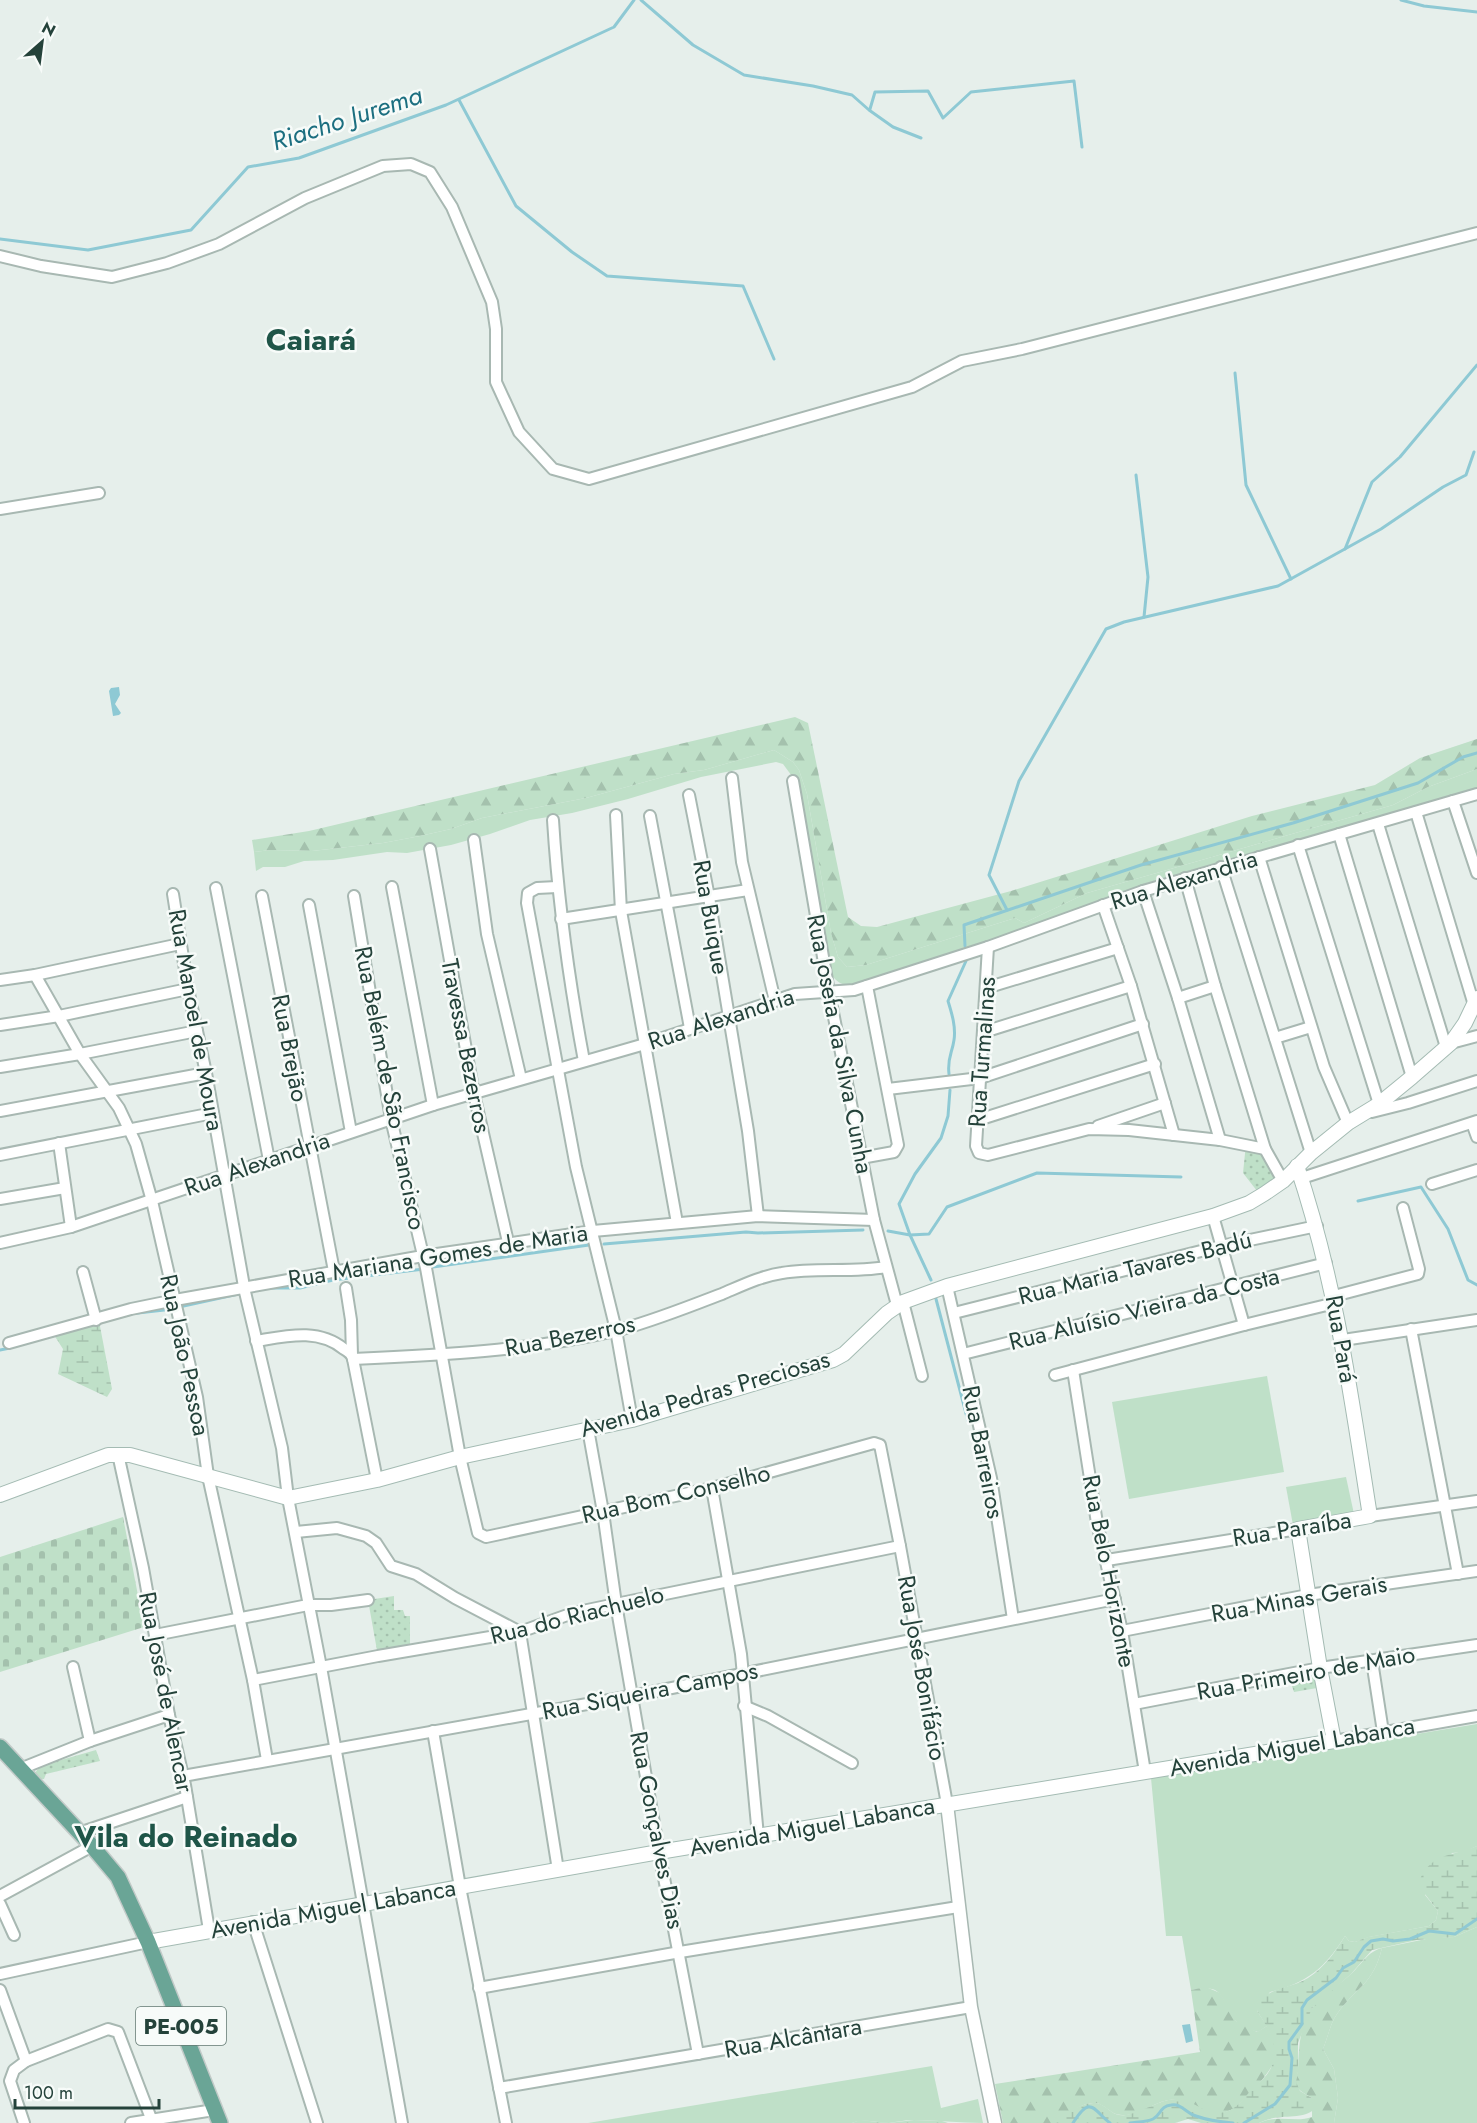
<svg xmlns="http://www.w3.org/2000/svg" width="1477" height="2123" font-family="Jost,sans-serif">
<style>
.grass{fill:#bfe0c8}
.forest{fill:url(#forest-firs)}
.wetland{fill:url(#wetland-marsh)}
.cemetery{fill:url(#cemetery-stones)}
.park{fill:url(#park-dots)}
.water{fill:#8ec9d4}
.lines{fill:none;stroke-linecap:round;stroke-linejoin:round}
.stream{stroke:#8ec9d4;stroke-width:3}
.minor-casing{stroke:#a8b8b2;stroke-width:14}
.tertiary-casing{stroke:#a8b8b2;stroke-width:15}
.secondary-casing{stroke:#a4bbb3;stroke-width:16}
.primary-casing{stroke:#c2cac8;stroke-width:18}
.minor{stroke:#fff;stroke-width:10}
.tertiary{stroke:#fff;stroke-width:12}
.secondary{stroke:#fff;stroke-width:14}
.primary{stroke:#6aa596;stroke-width:15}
.labels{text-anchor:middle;stroke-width:5;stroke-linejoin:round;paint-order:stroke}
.shield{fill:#f7fbf9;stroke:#637a73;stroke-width:1.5}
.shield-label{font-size:22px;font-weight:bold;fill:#24423a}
.street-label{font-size:24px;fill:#24423a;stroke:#f7fbf9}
.water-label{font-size:26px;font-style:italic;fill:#1c6f80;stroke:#f7fbf9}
.district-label{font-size:30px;font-weight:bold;fill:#1f5548;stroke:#f7fbf9}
</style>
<defs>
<pattern id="forest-firs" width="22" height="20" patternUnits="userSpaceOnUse" patternTransform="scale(1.5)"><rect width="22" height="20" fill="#bfe0c8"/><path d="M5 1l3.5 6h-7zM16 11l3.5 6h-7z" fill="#a4c1ad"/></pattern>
<pattern id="wetland-marsh" width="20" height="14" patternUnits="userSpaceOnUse" patternTransform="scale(1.5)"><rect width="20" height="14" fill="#bfe0c8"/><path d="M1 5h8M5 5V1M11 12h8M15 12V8" fill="none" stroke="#a4c1ad"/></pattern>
<pattern id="cemetery-stones" width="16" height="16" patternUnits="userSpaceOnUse" patternTransform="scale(1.5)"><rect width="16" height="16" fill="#bfe0c8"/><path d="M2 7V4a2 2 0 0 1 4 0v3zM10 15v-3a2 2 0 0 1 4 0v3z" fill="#a4c1ad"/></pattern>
<pattern id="park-dots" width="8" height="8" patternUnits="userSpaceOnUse" patternTransform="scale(1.5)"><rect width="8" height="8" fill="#bfe0c8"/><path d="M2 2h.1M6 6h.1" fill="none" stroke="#a4c1ad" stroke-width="1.8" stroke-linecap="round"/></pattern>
</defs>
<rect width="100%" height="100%" fill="#e6efeb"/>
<g class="grass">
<path d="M774,750L793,762L799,770L807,794L831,933L838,957L847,967L866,965L1015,918L1024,923L1087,893L1393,805L1428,787L1477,769V788L1147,883L1005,936L858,984C844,986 839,985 831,974L797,783L783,764L776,762L701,777L628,799L572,813L530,820L490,834L451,845L407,853L387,852L333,860L304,861L285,867H263L256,871L254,852L271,850L312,851L383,843L420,836L451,829L482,818L586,798L674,774L704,770Z"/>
<path d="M1267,1376L1284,1472L1129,1499L1112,1402Z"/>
<path d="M1346,1477L1354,1514L1293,1525L1286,1487Z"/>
<path d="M1477,1724V1846L1464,1852L1452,1853L1425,1895L1438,1911L1436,1920L1429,1926L1369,1937L1355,1942L1349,1941L1345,1936C1325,1968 1307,1983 1270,1992L1257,2011L1267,2026L1258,2032C1251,2030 1241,2027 1236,2021C1218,2001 1228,1982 1191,1990L1182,1936H1166L1151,1778Z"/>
<path d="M1477,1927V2123H1334L1338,2098L1334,2069L1323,2049C1328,2037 1330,2024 1337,2014C1357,1986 1373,1985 1382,1948L1431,1938L1454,1937Z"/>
<path d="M932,2066L941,2108L978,2099L983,2123C959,2123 936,2120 913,2120C904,2120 897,2122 889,2123C877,2123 863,2118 852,2123H588Z"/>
</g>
<g class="forest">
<path d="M795,717L808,723L848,917L861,926L877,927L1011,891L1252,816L1375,785L1420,758L1477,739V769L1428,787L1393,805L1087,893L1024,923L1015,918L866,965L847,967L838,957L831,933L807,794L799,770L793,762L774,750L704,770L674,774L586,798L482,818L451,829L420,836L383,843L312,851L271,850L254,852L252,840L309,831Z"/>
<path d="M1382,1948C1373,1985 1357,1986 1337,2014C1330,2024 1328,2037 1323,2049L1334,2069L1338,2098L1334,2123H1259C1277,2114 1296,2123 1312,2117V2098C1306,2094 1297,2091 1296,2083C1295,2079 1298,2073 1298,2069C1299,2048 1299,2025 1313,2007C1323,1994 1339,1985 1351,1974C1363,1963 1367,1952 1382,1948Z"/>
<path d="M1206,1987L1220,1993L1236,2021L1257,2032L1267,2026C1272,2035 1277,2045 1276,2056C1274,2069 1248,2097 1237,2106C1231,2111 1220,2115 1212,2114C1195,2110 1188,2097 1169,2100C1154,2102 1140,2116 1122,2115C1110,2115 1105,2103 1094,2103C1079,2102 1067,2118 1053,2123C1041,2123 1016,2123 1003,2123L995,2084L1200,2052L1191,1990Z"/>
</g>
<g class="wetland">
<path d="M99,1321L112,1389L107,1397L58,1374L63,1349L54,1335Z"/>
<path d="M1477,1846V1927L1454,1937L1417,1940L1372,1950L1351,1974L1312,2008L1298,2043V2072L1296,2082L1300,2091L1312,2098L1317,2106C1305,2123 1282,2111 1259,2123H1201L1188,2119L1175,2123H1052C1065,2115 1087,2097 1102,2105C1111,2110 1114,2117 1126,2115C1143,2112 1162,2098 1178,2099C1195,2100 1206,2117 1225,2112C1237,2109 1244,2098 1252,2089C1257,2084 1264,2079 1268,2073C1283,2050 1270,2031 1257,2011C1264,1985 1287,1991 1308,1978C1325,1967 1335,1952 1345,1936L1349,1941L1355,1942L1368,1937L1429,1926L1436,1920L1438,1911L1418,1885C1428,1853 1450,1857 1477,1846Z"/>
<path d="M860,2120L888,2123L914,2120L942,2121L948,2123H852Z"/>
</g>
<path class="cemetery" d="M123,1517L144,1627L0,1672V1557Z"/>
<g class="park">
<path d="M1246,1144L1265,1149L1283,1181L1261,1196L1243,1173Z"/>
<path d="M394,1596V1610H403L405,1616H410V1650L378,1656L368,1600Z"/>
<path d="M1315,1676L1317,1688L1294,1692L1290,1680Z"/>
<path d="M96,1750L100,1761L46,1774L44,1779H41L35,1773L40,1766Z"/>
</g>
<g class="water">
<path d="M119,687L120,695L115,704L121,713L119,715L113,716L109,691L111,688Z"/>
<path d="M1190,2024L1193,2041L1186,2043L1182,2025Z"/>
</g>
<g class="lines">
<g class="stream">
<path d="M641,0L693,45L744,75L813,86L852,95L869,110L893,127L921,138"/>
<path d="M1401,0L1424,6L1477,12"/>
<path d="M459,100L516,206L572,252L607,276L743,286L774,359"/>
<path d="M870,109L875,92L928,91L943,118L971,92L1074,81L1082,147"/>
<path d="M0,239L88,250L191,230L248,167L299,158L446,105L614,27L634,0"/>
<path d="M1235,373L1246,485L1291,579"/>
<path d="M1136,475L1148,577L1144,617"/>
<path d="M1345,549L1372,482L1400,457L1477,365"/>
<path d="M1007,910L989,875L1019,781L1106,629L1124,622L1278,586L1381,529L1443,487L1466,475L1474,452"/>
<path d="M965,946L964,925L1141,865L1293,823L1418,783L1463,757L1477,753"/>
<path d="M949,1074C947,1058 952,1054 954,1040C956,1027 952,1014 948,1001L966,961"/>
<path d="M1358,1201L1421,1187L1448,1229L1468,1280L1477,1285"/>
<path d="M888,1231L910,1235L929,1234L947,1207L1037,1173L1181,1177"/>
<path d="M604,1244L746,1232L758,1233L863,1230"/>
<path d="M433,1267L589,1245"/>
<path d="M931,1280L910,1235L899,1204L915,1174L941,1138L948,1116L950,1090"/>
<path d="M270,1288H300L333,1280L424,1269"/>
<path d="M936,1299L968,1421"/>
<path d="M179,1307L243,1293"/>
<path d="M129,1314L173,1309"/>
<path d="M0,1350L10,1348"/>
<path d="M1073,2123C1091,2094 1093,2110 1110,2123"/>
<path d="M1130,2123C1137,2122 1147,2122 1153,2119C1161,2115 1160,2106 1171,2105C1181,2103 1186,2113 1196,2116C1207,2120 1221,2122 1233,2123"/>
<path d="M1244,2123L1275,2104L1290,2085L1292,2058L1289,2049V2042L1302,2024V2008L1307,2000L1336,1978L1343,1968L1354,1962L1364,1947L1371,1941L1383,1939L1393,1941L1410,1939L1429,1931L1455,1934L1477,1919"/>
</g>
<g class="minor-casing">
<g id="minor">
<path d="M0,256L41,266L112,277L167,263L219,244L305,198L383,166L411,164L430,172L452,207L492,302L496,329V382L519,432L553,469L589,479L912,387L962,361L1022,349L1477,233"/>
<path d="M0,509L99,493"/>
<path d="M732,778L742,862L775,1001"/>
<path d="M793,781L829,992L874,1220L897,1305"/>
<path d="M689,795L709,897L748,1131L758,1216"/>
<path d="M1453,801L1477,873"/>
<path d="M1416,812L1474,1005"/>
<path d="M616,815L621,911L677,1223"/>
<path d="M650,816L690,1028"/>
<path d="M553,820C558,901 569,981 584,1061"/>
<path d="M1378,824L1446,1047"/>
<path d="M1339,834L1412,1077"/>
<path d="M474,840L487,934L521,1079"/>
<path d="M1298,845L1379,1104"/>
<path d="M430,849L474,1094L508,1242"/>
<path d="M1259,857L1324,1067L1348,1123"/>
<path d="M1221,867L1311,1153"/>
<path d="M1185,878L1215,986L1265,1149L1283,1181"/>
<path d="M392,887L433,1105"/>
<path d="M557,887L537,888L528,893L527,903L576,1167L616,1330L632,1420"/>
<path d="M216,888L269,1160"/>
<path d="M1143,891L1178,998L1220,1140"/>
<path d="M173,894L188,989L206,1073L245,1292L282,1448L288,1498L321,1667L402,2123"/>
<path d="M262,896L334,1271"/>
<path d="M354,896L391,1119L426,1268L460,1457L478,1533L486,1537L712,1488L874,1443L880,1445L900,1546L947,1804"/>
<path d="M309,905L351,1132"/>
<path d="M1103,905L1131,986L1174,1135"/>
<path d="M561,919L748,890"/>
<path d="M988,947L976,1146L979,1153L988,1155L1089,1129L1129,1130L1220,1140L1265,1149"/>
<path d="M35,975L80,1054L119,1108L136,1144L152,1201L197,1397L208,1476L253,1680L267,1760"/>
<path d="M0,980L35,975L180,944"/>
<path d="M986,988L1118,948"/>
<path d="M1178,998L1215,986"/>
<path d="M0,1025L59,1016L188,989"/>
<path d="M984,1032L1131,986"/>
<path d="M1275,1038L1311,1027"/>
<path d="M1451,1043L1477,1036"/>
<path d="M0,1067L80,1054L197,1031"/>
<path d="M888,1089L980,1078L1143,1024"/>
<path d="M0,1111L206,1073"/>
<path d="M1372,1112L1408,1103L1477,1081"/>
<path d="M978,1120L1155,1064"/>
<path d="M1472,1123L1477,1137"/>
<path d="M1098,1126L1165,1103"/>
<path d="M59,1143L71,1227"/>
<path d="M0,1155L213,1113"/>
<path d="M861,1158L894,1152L898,1145L867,986"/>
<path d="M1302,1178L1477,1121"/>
<path d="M1432,1184L1477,1170"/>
<path d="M0,1199L65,1188"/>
<path d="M1213,1216L1244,1325"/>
<path d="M0,1243L71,1227L433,1105L645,1044L795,994L854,990L988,947L1143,891L1477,794"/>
<path d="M83,1272L96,1320"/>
<path d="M947,1286L991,1478L1013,1619"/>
<path d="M346,1288L351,1320L352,1355"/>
<path d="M1334,1296L1418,1274L1419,1269L1403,1208"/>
<path d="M903,1302L922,1376"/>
<path d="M954,1313L1221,1246L1317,1226"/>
<path d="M1411,1329L1458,1574"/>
<path d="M1343,1340L1477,1320"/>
<path d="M256,1341C287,1336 318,1328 344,1349C349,1352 352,1354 353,1359C441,1355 528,1351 615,1331C651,1322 687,1307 722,1294C741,1286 761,1276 782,1273C816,1267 852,1273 886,1267"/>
<path d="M9,1343L131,1309L175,1300L423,1256L593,1231L758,1216L874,1220"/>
<path d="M963,1354L1326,1263"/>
<path d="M353,1359L377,1480"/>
<path d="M1073,1370L1097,1523L1122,1631L1145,1772"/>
<path d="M1055,1375L1244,1325L1335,1303"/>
<path d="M588,1429L603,1512L616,1604L659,1852L698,2054"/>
<path d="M118,1454L143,1568L169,1715L185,1785L209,1930"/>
<path d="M712,1488L741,1654L758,1836"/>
<path d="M1370,1516L1477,1501"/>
<path d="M296,1532L337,1528L366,1536L376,1543L391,1566L416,1574L455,1598L520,1632L558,1870"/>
<path d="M1107,1560L1298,1529"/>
<path d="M1122,1631L1308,1595L1477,1571"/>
<path d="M155,1635L308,1605H331L368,1600"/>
<path d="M1372,1661L1383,1732"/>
<path d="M73,1667L90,1741"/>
<path d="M253,1680L378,1656L520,1632L573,1613L616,1604L900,1546"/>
<path d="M1134,1704L1320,1668L1477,1645"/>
<path d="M744,1706L768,1716L852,1763"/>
<path d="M433,1731L460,1887L506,2123"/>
<path d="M1334,1741L1477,1716"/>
<path d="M20,1769L90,1741L169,1715"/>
<path d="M183,1776L632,1696L1115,1599"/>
<path d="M79,1833L187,1797"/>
<path d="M0,1896L92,1846"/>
<path d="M0,1904L14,1935"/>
<path d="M253,1922L317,2123"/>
<path d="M0,1974L148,1942"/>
<path d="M479,1988L680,1952L958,1907"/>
<path d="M0,1990L26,2061L14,2070L10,2081L24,2123"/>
<path d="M26,2061L108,2029L118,2032L152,2121"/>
<path d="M499,2088L971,2007"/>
<path d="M131,2123L214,2110"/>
</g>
</g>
<g class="tertiary-casing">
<path id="tertiary" d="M947,1804L971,2007L995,2123"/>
</g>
<g class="secondary-casing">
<g id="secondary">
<path d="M0,1495L108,1455H130L288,1498L377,1480L460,1457L632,1420L833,1360L844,1354L887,1313L903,1302L947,1286L1213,1216L1249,1203L1264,1194L1283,1181L1311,1153L1348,1123L1379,1104L1412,1077L1451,1043L1465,1023L1477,998"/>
<path d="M148,1942L659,1852L1334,1741L1320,1668L1298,1529L1370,1516C1351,1396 1336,1282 1297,1166"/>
</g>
</g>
<g class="primary-casing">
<path id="primary" d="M0,1747L92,1846L118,1877L148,1942L220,2123"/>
</g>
<use href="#minor" class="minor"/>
<use href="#tertiary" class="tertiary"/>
<use href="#secondary" class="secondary"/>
<use href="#primary" class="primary"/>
</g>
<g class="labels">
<rect class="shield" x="136" y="2007" width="90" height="38" rx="4.5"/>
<g class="shield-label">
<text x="181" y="2034">PE-005</text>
</g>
<g class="street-label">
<text transform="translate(1184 880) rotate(-17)" y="8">Rua Alexandria</text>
<text transform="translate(711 917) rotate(80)" y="8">Rua Buique</text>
<text transform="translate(721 1019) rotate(-18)" y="8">Rua Alexandria</text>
<text transform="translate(196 1020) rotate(80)" y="8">Rua Manoel de Moura</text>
<text transform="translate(840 1044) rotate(79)" y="8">Rua Josefa da Silva Cunha</text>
<text transform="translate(466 1046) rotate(79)" y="8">Travessa Bezerros</text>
<text transform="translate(290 1048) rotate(79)" y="8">Rua Brejão</text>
<text transform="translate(982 1052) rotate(-86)" y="8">Rua Turmalinas</text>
<text transform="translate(390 1088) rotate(79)" y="8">Rua Belém de São Francisco</text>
<text transform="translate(257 1164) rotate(-19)" y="8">Rua Alexandria</text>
<text transform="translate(438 1256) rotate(-9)" y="8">Rua Mariana Gomes de Maria</text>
<text transform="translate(1135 1268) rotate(-14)" y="8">Rua Maria Tavares Badú</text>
<text transform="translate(1144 1309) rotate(-14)" y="8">Rua Aluísio Vieira da Costa</text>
<text transform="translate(570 1336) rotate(-11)" y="8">Rua Bezerros</text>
<text transform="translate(1341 1339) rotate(80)" y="8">Rua Pará</text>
<text transform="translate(185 1355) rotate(78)" y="8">Rua João Pessoa</text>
<text transform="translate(705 1394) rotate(-16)" y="8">Avenida Pedras Preciosas</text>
<text transform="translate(983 1452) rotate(79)" y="8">Rua Barreiros</text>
<text transform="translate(676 1494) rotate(-13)" y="8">Rua Bom Conselho</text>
<text transform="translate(1292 1529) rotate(-9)" y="8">Rua Paraíba</text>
<text transform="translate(1109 1571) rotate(79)" y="8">Rua Belo Horizonte</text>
<text transform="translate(1299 1599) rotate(-10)" y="8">Rua Minas Gerais</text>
<text transform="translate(577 1615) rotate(-14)" y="8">Rua do Riachuelo</text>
<text transform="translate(922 1668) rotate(80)" y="8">Rua José Bonifácio</text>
<text transform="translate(1306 1673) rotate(-10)" y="8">Rua Primeiro de Maio</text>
<text transform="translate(650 1691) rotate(-11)" y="8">Rua Siqueira Campos</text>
<text transform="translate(166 1692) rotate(79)" y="8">Rua José de Alencar</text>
<text transform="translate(1292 1747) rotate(-10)" y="8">Avenida Miguel Labanca</text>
<text transform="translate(812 1827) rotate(-10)" y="8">Avenida Miguel Labanca</text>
<text transform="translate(657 1830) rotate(79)" y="8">Rua Gonçalves Dias</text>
<text transform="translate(333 1909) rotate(-10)" y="8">Avenida Miguel Labanca</text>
<text transform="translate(793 2038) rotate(-10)" y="8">Rua Alcântara</text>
</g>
<g class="water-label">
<text transform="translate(347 118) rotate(-18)" y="9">Riacho Jurema</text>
</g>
<g class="district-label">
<text x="311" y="350">Caiará</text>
<text x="186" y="1847">Vila do Reinado</text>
</g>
</g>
<g transform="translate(42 42) rotate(28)" stroke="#f7fbf9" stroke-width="4.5" paint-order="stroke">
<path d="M0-4.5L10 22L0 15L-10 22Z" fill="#24423a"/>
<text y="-9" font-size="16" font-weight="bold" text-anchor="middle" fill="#24423a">N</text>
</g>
<path d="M15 2099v9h144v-9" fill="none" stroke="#24423a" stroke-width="3"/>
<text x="24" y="2099" font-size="18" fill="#24423a" stroke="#f7fbf9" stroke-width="4.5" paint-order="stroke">100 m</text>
</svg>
